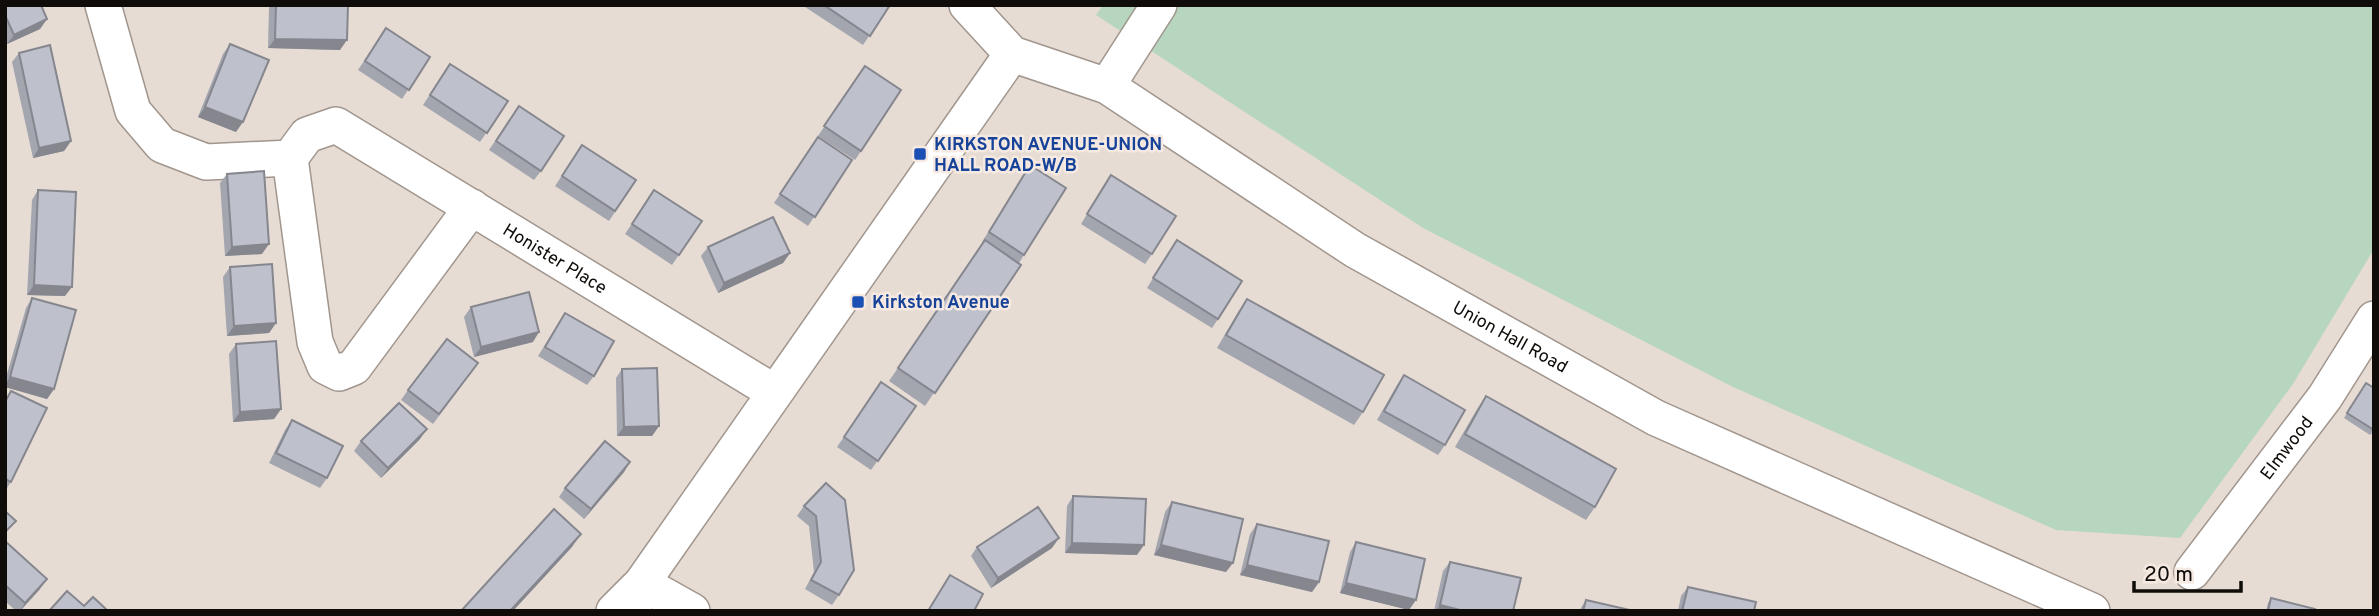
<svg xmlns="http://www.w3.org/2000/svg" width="2379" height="616" font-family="Overpass,sans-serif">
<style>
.green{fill:#b6d6c0}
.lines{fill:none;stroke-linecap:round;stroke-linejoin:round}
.minor-casing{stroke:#a1968e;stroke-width:38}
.minor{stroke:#fff;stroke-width:35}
.wall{fill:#a3a5af}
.shaded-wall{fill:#85868e}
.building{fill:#bec0cb;stroke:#85868e;stroke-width:2}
.transit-dot{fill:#1a4fb4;stroke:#f5e9e1;stroke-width:2.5}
.labels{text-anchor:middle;stroke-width:5;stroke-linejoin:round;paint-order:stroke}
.transit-label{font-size:18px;font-weight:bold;fill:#164399;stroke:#f5e9e1;text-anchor:start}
.street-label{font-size:18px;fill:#0f0c09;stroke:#f5e9e1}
</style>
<rect width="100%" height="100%" fill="#e7dcd4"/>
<path class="green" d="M1103,5H2374V249L2293,384L2180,538L2056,530L1733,387L1423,228L1096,15Z"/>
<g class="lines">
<g class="minor-casing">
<g id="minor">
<path id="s1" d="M103,5L133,111L162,145L206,162L290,158L307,135L336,125L774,392"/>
<path id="s2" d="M967,5L1012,54L1107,86L1355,250L1656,418L2092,611"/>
<path d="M1107,86L1159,5"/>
<path d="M290,158L315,342L325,366L339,373L354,367L472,207"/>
<path id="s3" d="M2192,572L2325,397L2374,319"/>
<path d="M634,605L642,583L692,611"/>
<path d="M614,611L642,583L1012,54"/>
</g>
</g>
<use href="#minor" class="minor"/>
</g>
<g class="wall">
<path d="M5,5L47,19L40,29L7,44L5,40Z"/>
<path d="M271,5H348L340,50L268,48L269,7Z"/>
<path d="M802,5H890L863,45Z"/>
<path d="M386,28L430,57L402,99L358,70Z"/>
<path d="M230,44L236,132L198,117L223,54Z"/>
<path d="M19,53L71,141L64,151L33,158L12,62Z"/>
<path d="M450,64L508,101L480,142L423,105Z"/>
<path d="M865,66L901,90L855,160L818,136Z"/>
<path d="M519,106L541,171L534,180L489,150Z"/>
<path d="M818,137L852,160L808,226L774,203Z"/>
<path d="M582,145L636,180L609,221L555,186Z"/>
<path d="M1030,165L1024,255L1019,263L1021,265L925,406L889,381L984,243L982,242Z"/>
<path d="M227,174L262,254L225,256L220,183Z"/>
<path d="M1111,175L1152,254L1145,264L1081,224Z"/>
<path d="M38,190L65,296L27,295L32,200Z"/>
<path d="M654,190L702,221L672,265L625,234Z"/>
<path d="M1177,240L1218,319L1212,328L1147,288Z"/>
<path d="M708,247L790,253L783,263L718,293L701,256Z"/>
<path d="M230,267L276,323L269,333L227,336L223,277Z"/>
<path d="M32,298L54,389L47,399L5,387V381L26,308Z"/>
<path d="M1247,299L1363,412L1354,425L1217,348L1238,312Z"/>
<path d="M471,307L533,342L474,357L464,317Z"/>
<path d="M565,313L594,376L587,385L538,356Z"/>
<path d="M236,344L281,409L274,419L233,422L229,354Z"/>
<path d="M622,369L659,426L652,436H617L616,378Z"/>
<path d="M471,373L433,424L401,400L408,390Z"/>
<path d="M1404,375L1445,445L1438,455L1377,420L1397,385Z"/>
<path d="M881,382L916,406L871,470L837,447Z"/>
<path d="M2366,383L2374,431L2370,435L2344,418Z"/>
<path d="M11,391V482L5,491V399Z"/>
<path d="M1486,396L1595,507L1586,520L1455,447L1477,409Z"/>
<path d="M292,420L327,478L320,488L269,463L285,430Z"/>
<path d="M420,439L381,478L354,451L361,441Z"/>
<path d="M630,462L624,472L584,519L559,497L565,488Z"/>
<path d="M826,483L839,595L832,605L805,589L814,572L809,526L797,516L804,506Z"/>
<path d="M1073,496L1137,555L1065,553L1067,506Z"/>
<path d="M1172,502L1226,572L1154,555L1165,512Z"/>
<path d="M1257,524L1319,582L1312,592L1240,575L1250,534Z"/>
<path d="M5,541L40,589L20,611H16L5,601Z"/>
<path d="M1356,542L1409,610L1340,593L1350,552Z"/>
<path d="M977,547L1052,548L991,588L971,556Z"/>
<path d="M1450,562L1513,611H1434L1443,571Z"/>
<path d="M1688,587L1754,611H1678L1681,596Z"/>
<path d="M2271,598L2315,611H2266L2268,603Z"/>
<path d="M1586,600L1634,611H1579Z"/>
</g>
<g class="shaded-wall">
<path d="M47,19L40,29L7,44L14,35Z"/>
<path d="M275,39L347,40L340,50L268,48Z"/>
<path d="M205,107L243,122L236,132L198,117Z"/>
<path d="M71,141L64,151L33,158L39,148Z"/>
<path d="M269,244L262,254L225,256L232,247Z"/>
<path d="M790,253L783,263L718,293L724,283Z"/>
<path d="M34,285L72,287L65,296L27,295Z"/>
<path d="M276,323L269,333L227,336L234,326Z"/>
<path d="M539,332L533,342L474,357L481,347Z"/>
<path d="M10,377L54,389L47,399L5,387V385Z"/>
<path d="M281,409L274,419L233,422L240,412Z"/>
<path d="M659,426L652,436H617L624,427Z"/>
<path d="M427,429L420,439L381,478L388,468Z"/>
<path d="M630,462L624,472L584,519L591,509Z"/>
<path d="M581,534L572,547L513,611H510Z"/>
<path d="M1059,538L1052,548L991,588L998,578Z"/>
<path d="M1072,543L1144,545L1137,555L1065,553Z"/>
<path d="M1161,545L1233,563L1226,572L1154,555Z"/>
<path d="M1247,565L1319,582L1312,592L1240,575Z"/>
<path d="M47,579L40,589L20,611L25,603Z"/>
<path d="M1346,583L1416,600L1409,610L1340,593Z"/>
<path d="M1440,605L1464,611H1436Z"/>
</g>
<g class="building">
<path d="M5,5H41L47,19L14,35L5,15Z"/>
<path d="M276,5H348L347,40L275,39Z"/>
<path d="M824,5H890L870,36Z"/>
<path d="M386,28L430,57L409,90L365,61Z"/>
<path d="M230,44L269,60L243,122L205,107Z"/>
<path d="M50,45L71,141L39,148L19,53Z"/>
<path d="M450,64L508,101L487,133L430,95Z"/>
<path d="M865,66L901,90L861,151L824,126Z"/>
<path d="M519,106L564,136L541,171L496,141Z"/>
<path d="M818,137L852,160L815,217L780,194Z"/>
<path d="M582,145L636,180L615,211L562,176Z"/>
<path d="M1030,165L1066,188L1024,255L989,232Z"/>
<path d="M264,171L269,244L232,247L227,174Z"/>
<path d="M1111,175L1176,216L1152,254L1087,214Z"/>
<path d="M38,190L76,192L72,287L34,285Z"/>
<path d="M654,190L702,221L679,255L632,224Z"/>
<path d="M773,217L790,253L724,283L708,247Z"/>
<path d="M985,240L1021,265L935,393L898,368Z"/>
<path d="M1177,240L1242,281L1218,319L1153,278Z"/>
<path d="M272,264L276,323L234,326L230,267Z"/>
<path d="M529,292L539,332L481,347L471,307Z"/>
<path d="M32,298L76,310L54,389L10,377Z"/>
<path d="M1247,299L1384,375L1363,412L1226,335Z"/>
<path d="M565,313L614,341L594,376L545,347Z"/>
<path d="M447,339L478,363L439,414L408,390Z"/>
<path d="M276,341L281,409L240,412L236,344Z"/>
<path d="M657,368L659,426L624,427L622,369Z"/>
<path d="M1404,375L1465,410L1445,445L1384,411Z"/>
<path d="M881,382L916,406L878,461L844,437Z"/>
<path d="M2366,383L2374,388V430L2347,413Z"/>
<path d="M11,391L47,408L11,482L5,479V402Z"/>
<path d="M1486,396L1616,469L1595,507L1465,434Z"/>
<path d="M399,403L427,429L388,468L361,441Z"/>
<path d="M292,420L343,446L327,478L276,453Z"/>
<path d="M605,441L630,462L591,509L565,488Z"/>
<path d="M826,483L845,500L854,570L839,595L811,580L821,562L816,516L804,506Z"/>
<path d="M1073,496L1146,499L1144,545L1072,543Z"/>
<path d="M1172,502L1243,519L1233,563L1161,545Z"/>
<path d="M1038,507L1059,538L998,578L977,547Z"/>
<path d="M554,509L581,534L510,611H461Z"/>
<path d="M5,511L16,521L5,532Z"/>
<path d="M1257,524L1329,541L1319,582L1247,565Z"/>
<path d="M5,541L47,579L25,603L5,585Z"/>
<path d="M1356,542L1425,559L1416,600L1346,583Z"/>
<path d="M1450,562L1521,578L1513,611H1464L1440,605Z"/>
<path d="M950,575L983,594L974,611H928Z"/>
<path d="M1688,587L1756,602L1754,611H1682Z"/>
<path d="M67,591L84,606L93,597L108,611H49Z"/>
<path d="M2271,598L2315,609V611H2268Z"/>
<path d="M1586,600L1634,611H1583Z"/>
</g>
<g class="transit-dot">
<rect x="913" y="147" width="14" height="14" rx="3.5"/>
<rect x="851" y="295" width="14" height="14" rx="3.5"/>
</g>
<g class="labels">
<g class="transit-label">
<text x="934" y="150">KIRKSTON AVENUE-UNION<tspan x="934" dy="21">HALL ROAD-W/B</tspan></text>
<text x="872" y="308">Kirkston Avenue</text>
</g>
<g class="street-label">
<text dy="6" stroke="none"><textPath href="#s1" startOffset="602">Honister Place</textPath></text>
<text dy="6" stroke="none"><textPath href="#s2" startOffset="642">Union Hall Road</textPath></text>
<text dy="6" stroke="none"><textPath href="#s3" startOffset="156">Elmwood</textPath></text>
</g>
</g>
<rect width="2379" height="616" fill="none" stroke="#0f0c09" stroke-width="14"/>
<path d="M2134 581v10h107v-10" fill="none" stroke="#0f0c09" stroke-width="3.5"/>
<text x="2144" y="581" font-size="21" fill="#0f0c09" stroke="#f5e9e1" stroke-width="5" paint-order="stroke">20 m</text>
</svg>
